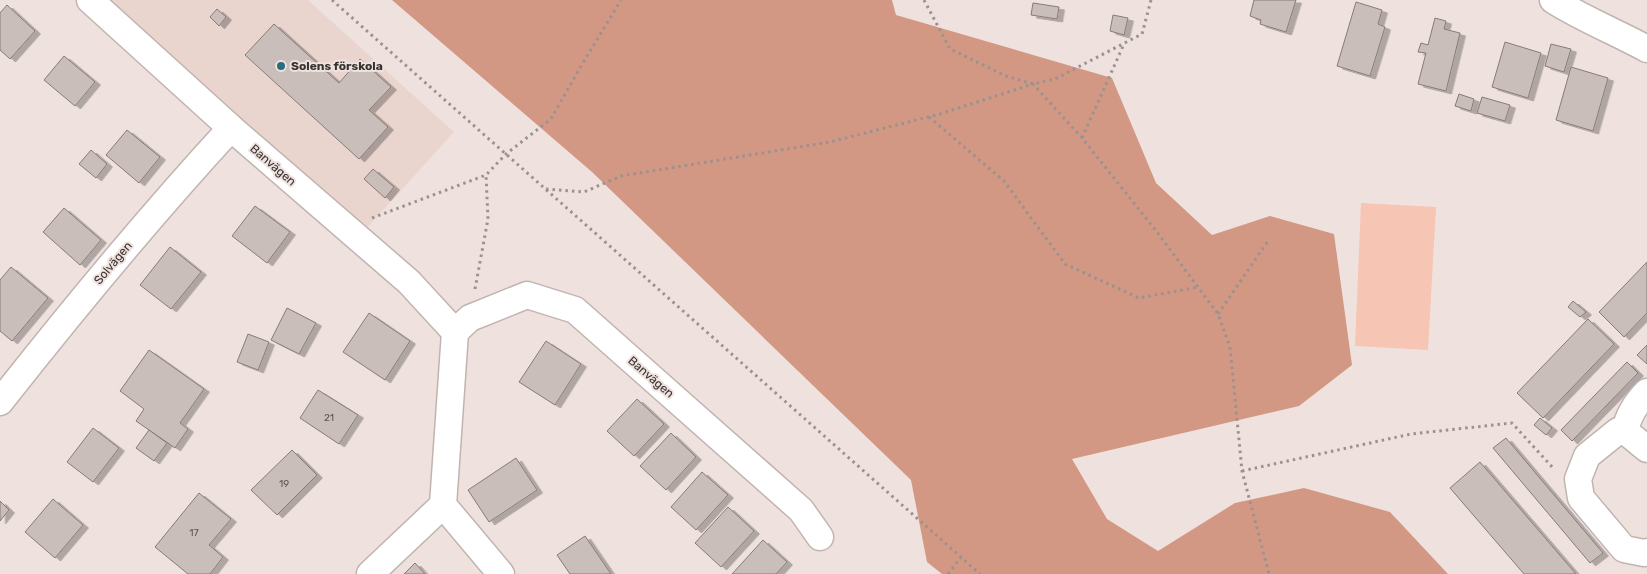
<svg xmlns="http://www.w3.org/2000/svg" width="1647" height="574" font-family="Rubik,sans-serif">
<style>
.built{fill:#ead5ce}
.green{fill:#f6c5b4}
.forest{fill:#d29884}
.building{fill:#cabeba;stroke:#867b77;filter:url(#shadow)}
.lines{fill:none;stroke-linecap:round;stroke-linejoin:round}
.minor-casing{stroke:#c1b4b0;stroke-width:29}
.path{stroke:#9b918e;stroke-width:3;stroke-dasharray:2.5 4;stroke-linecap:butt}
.minor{stroke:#fff;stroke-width:26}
.poi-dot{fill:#2a6c7f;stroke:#efe2de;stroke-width:2}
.labels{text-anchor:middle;stroke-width:4;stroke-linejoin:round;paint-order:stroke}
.number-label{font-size:10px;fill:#5c5552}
.poi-label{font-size:12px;font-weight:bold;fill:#373230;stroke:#efe2de;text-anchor:start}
.street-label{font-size:12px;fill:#373230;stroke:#efe2de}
</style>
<defs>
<filter id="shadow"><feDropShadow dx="5.5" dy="3" stdDeviation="0" flood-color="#0004"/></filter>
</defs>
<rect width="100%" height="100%" fill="#efe2de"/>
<path class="built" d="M109,0H308L454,132L364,231Z"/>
<path class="green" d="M1361,203L1436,207L1428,350L1355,346Z"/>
<path class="forest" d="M392,0H892L896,15L1112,78L1156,183L1212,235L1270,216L1334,234L1352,365L1299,406L1072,459L1107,519L1158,551L1235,503L1304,488L1390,512L1448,574H942L927,562L911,480L592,172Z"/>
<g class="building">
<path d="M1254,0H1296L1286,32L1260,24L1261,20L1250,16Z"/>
<path d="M1356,2L1382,10L1378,24L1385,27L1370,76L1337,66Z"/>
<path d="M1033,3L1059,7L1057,19L1031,15Z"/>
<path d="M7,5L35,31L10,59L0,50V13Z"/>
<path d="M217,9L226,17L219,26L210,17Z"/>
<path d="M1113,15L1128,18L1124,35L1110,31Z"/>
<path d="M1435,18L1446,21L1444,29L1460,33L1446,91L1418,84L1426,53L1418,52L1421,43L1428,45Z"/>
<path d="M274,24L339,83L360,59L391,87L369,110L388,127L359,159L245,55Z"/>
<path d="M1505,42L1541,53L1528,98L1492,87Z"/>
<path d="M1551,44L1571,49L1564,72L1545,66Z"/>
<path d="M64,56L95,82L75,106L44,80Z"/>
<path d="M1571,67L1608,78L1593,131L1556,120Z"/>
<path d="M1459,94L1474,99L1471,111L1455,106Z"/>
<path d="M1482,97L1510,105L1505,121L1477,113Z"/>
<path d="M127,130L160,157L139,183L106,155Z"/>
<path d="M91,150L107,164L96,178L79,164Z"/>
<path d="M373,169L394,187L385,198L364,179Z"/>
<path d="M255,206L290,232L267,263L232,236Z"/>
<path d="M64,208L101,240L80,265L43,232Z"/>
<path d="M170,247L201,272L171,309L140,285Z"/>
<path d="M1647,262V313L1624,337L1599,312Z"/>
<path d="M11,267L48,298L12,341L0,331V280Z"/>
<path d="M1573,301L1586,312L1580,317L1568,307Z"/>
<path d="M287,308L316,323L299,354L271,340Z"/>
<path d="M369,313L410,341L385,380L343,352Z"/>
<path d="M1588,319L1614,344L1543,418L1517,393Z"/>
<path d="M248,334L269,342L258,370L237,362Z"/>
<path d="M546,341L581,364L555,405L519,382Z"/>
<path d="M1647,345V364L1637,355Z"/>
<path d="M149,350L204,389L180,423L188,429L175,448L136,421L144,409L120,391Z"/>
<path d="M1627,362L1638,373L1572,441L1561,430Z"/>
<path d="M318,390L358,415L339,444L300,418Z"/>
<path d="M637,399L664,424L634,456L607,431Z"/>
<path d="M1540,418L1552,428L1546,435L1534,425Z"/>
<path d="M93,428L119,448L93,482L67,462Z"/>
<path d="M149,430L167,443L154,461L136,448Z"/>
<path d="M671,433L696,457L666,490L640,466Z"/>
<path d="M1506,438L1603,553L1590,563L1493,448Z"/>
<path d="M292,450L317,475L277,515L251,490Z"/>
<path d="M516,458L537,490L489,522L468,490Z"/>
<path d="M1480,462L1576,574H1524L1450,488Z"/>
<path d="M702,472L728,495L696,530L671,507Z"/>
<path d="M199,493L231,519L209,545L223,557L210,574H188L155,547Z"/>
<path d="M53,499L83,525L55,558L25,532Z"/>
<path d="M0,501L9,510L0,521Z"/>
<path d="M728,507L754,531L721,567L695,543Z"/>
<path d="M585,536L611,574H570L557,555Z"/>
<path d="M763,540L787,562L776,574H732Z"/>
<path d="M415,563L425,574H404Z"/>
</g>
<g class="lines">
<g class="minor-casing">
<g id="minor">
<path d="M90,0L231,128L409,282L455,332L443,505L501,574"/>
<path d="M1553,0C1583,19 1616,32 1647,49"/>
<path d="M455,332L470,318L527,295L575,310L801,510L820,537"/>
<path d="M0,402C74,308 150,216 231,128"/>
<path d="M1625,431C1628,416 1636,403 1647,392"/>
<path d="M1647,449L1625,431H1618L1587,456L1578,479L1581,498L1624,549L1644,553L1647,552"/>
<path d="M370,574L443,505"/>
</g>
</g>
<g class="path">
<path d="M332,0L980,574"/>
<path d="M924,0L950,49L1006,76L1033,84L1055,79L1142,34L1151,0"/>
<path d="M929,117L1004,181L1065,264L1139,298L1198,287"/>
<path d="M1082,138L1124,44"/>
<path d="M546,189L584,192L621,176L830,142L940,114L1033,84L1082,138L1157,232L1218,314L1230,347L1242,471L1269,574"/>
<path d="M372,218L486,175"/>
<path d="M475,289L488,219L486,175L506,154L551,119L581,66L621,0"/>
<path d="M1218,314L1268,241"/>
<path d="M1242,471L1411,434L1512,423L1554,469"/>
<path d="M948,574L961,557"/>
</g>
<use href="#minor" class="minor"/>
</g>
<circle class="poi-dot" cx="281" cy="66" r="5"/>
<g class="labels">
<g class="number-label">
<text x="329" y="421">21</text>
<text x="284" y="487">19</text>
<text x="194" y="536">17</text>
</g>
<g class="poi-label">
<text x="291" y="70">Solens förskola</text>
</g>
<g class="street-label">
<text transform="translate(273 165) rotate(41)" y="4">Banvägen</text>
<text transform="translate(113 263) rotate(-50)" y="4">Solvägen</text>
<text transform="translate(651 377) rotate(41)" y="4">Banvägen</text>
</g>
</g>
</svg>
